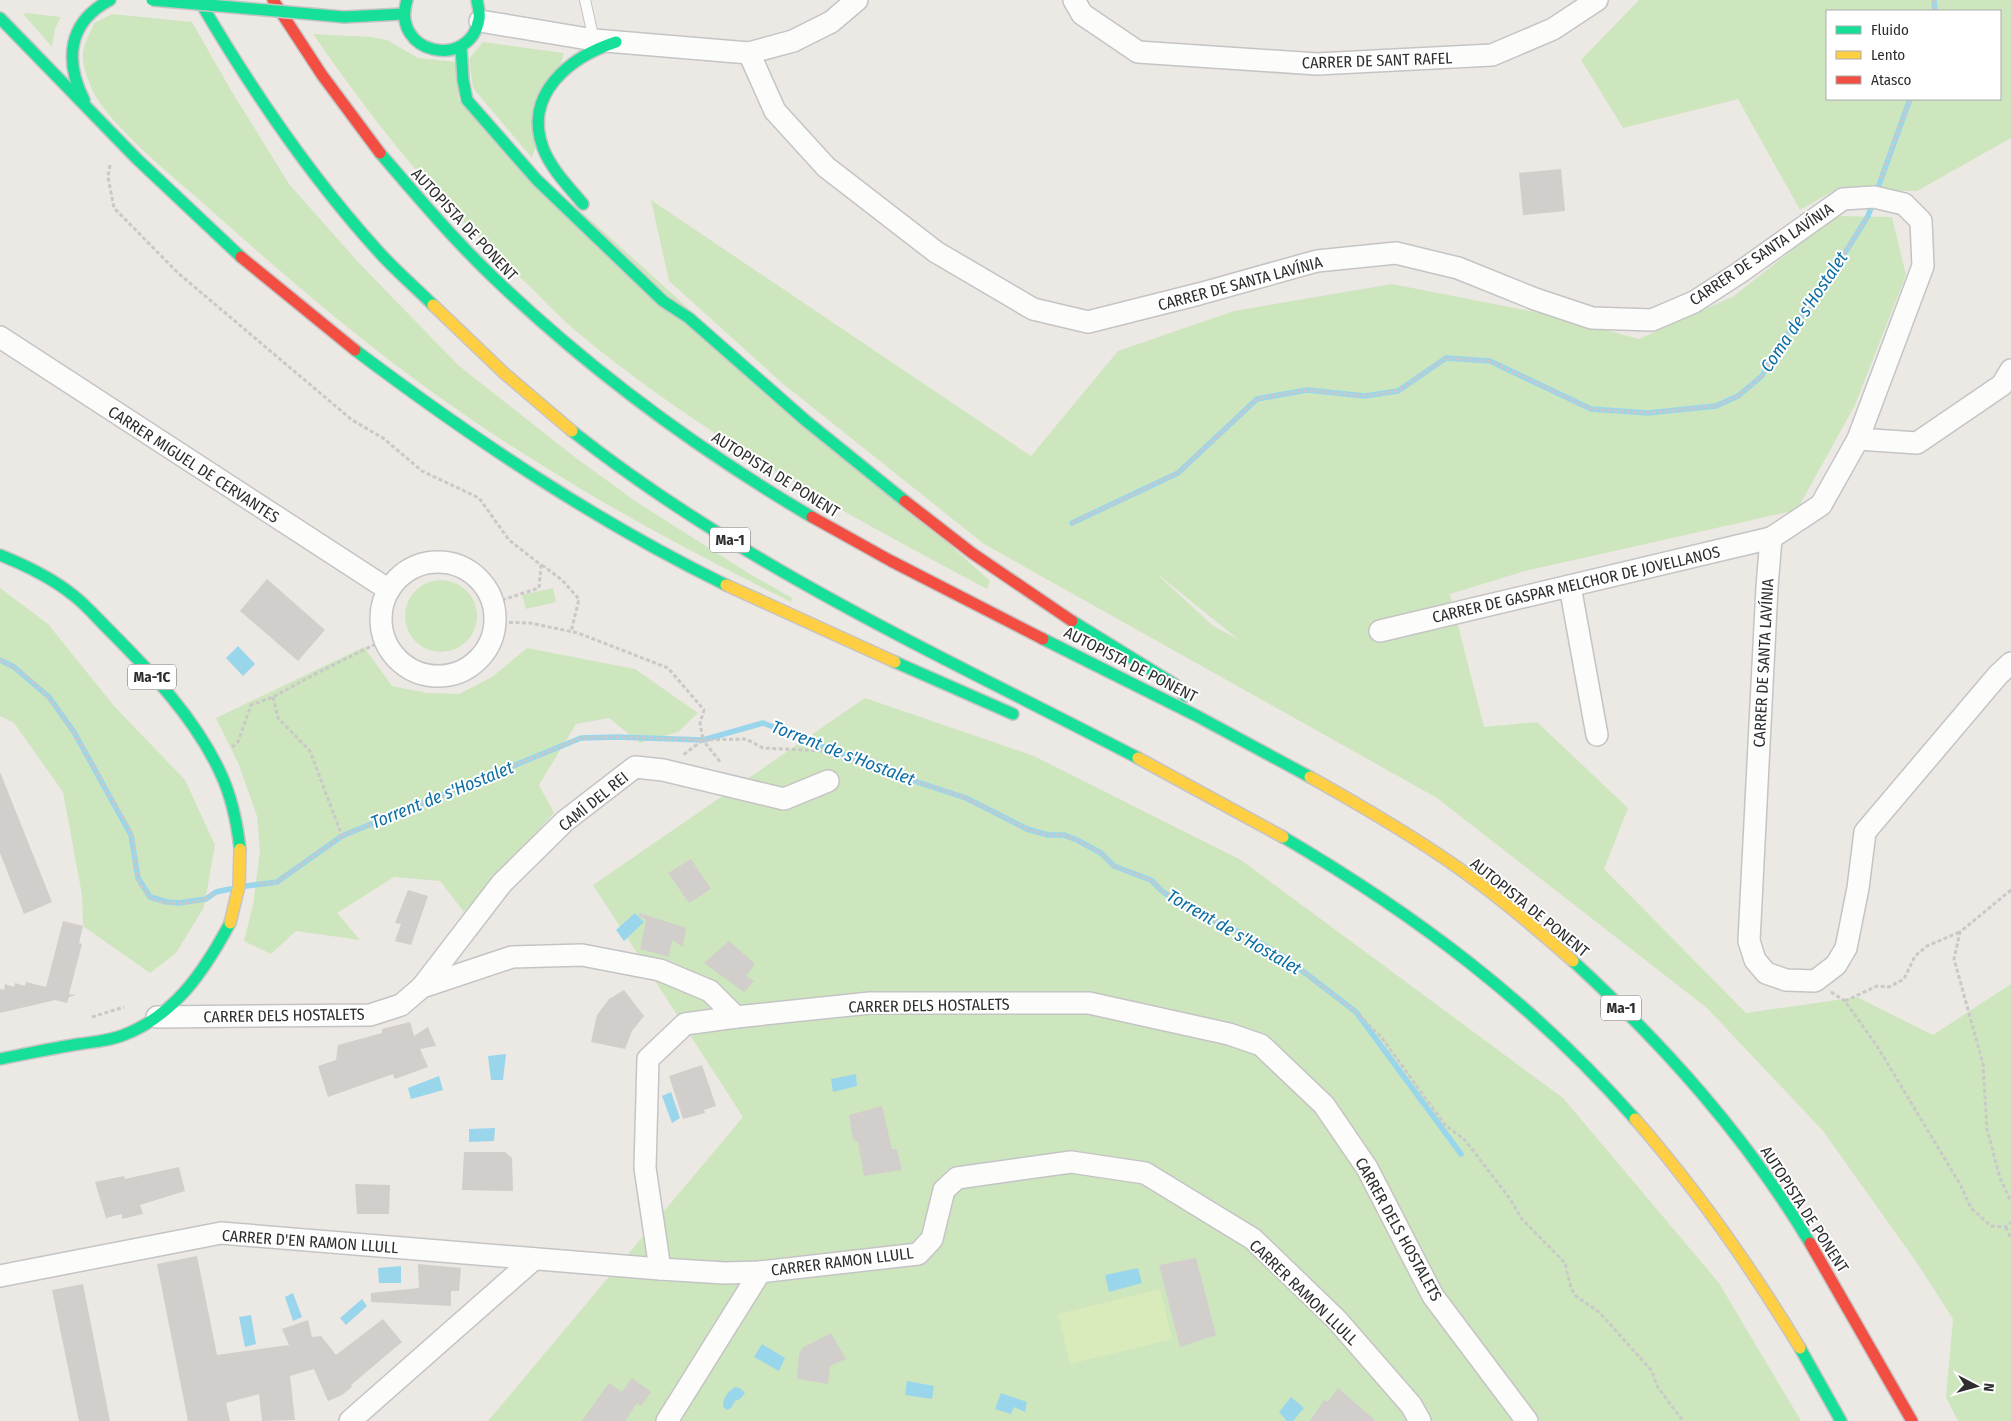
<svg xmlns="http://www.w3.org/2000/svg" width="2011" height="1421" font-family="'Fira Sans Condensed',sans-serif">
<style>
.green{fill:#cee6be;fill-rule:evenodd}
.pitch{fill:#d9eabb}
.water{fill:#99d6ec}
.lines{fill:none;stroke-linecap:round;stroke-linejoin:round}
.stream{stroke:#99d6ec;stroke-width:5.5}
.building{fill:#d1cecb}
.lane-casing{stroke:#c5c4c5;stroke-width:12}
.street-casing{stroke:#c5c4c5;stroke-width:24}
.fast-casing{stroke:#c5c4c5;stroke-width:14}
.slow-casing{stroke:#c5c4c5;stroke-width:14}
.jam-casing{stroke:#c5c4c5;stroke-width:14}
.path{stroke:#c9c9c8;stroke-width:3;stroke-dasharray:4 2.5;stroke-linecap:butt}
.lane{stroke:#fcfcfb;stroke-width:10}
.street{stroke:#fcfcfb;stroke-width:21}
.fast{stroke:#16e098;stroke-width:11}
.slow{stroke:#ffcf43;stroke-width:11}
.jam{stroke:#f24e42;stroke-width:11}
.fast-bridge-casing{stroke:#c5c4c5;stroke-width:14;stroke-linecap:butt}
.slow-bridge-casing{stroke:#c5c4c5;stroke-width:14;stroke-linecap:butt}
.fast-bridge{stroke:#16e098;stroke-width:11}
.slow-bridge{stroke:#ffcf43;stroke-width:11}
.labels{text-anchor:middle;stroke-width:4;stroke-linejoin:round;paint-order:stroke}
.shield{fill:#fff;stroke:#6d6d6d;stroke-width:1}
.shield-label{font-size:15px;font-weight:bold;fill:#2e2e2e}
.street-label{font-size:16px;fill:#2e2e2e;stroke:#fff}
.water-label{font-size:18px;font-style:italic;fill:#0d6fa3;stroke:#fff}
</style>
<rect width="100%" height="100%" fill="#ece8e4"/>
<g class="green">
<path d="M1639,0H2011V138L1917,191L1835,190L1800,210L1738,99L1623,128L1581,60ZM1827,11H2000V99H1827Z"/>
<path d="M25,13L61,17L55,29L52,47L24,15Z"/>
<path d="M112,14L192,22L232,92L289,184L358,262L458,365L576,458L638,503L750,574L792,598L791,602C668,541 546,474 435,394C351,334 271,264 194,195C165,170 100,117 89,82C86,74 82,62 83,54C83,44 91,32 94,23Z"/>
<path d="M313,34L371,37L387,40L418,58L456,62L459,101L990,581L987,589C844,513 702,436 577,332C558,316 541,297 523,280C491,249 458,218 429,185C387,137 349,86 313,34Z"/>
<path d="M483,42L564,53L532,158L473,88L469,59Z"/>
<path d="M651,200L1031,456L1118,351L1234,311L1392,284L1551,315L1639,339L1734,296L1835,216L1892,217L1906,275L1855,405L1797,510L1525,571L1450,594L1484,727L1537,722L1628,808L1604,869L1746,1013L1857,997L1933,1035L2011,984V1421H1958L1946,1397L1953,1319L1917,1263L1823,1131L1707,1008L1437,798L984,544L782,383L669,281ZM1159,576H1160L1239,640L1212,625Z"/>
<circle cx="441" cy="616" r="36"/>
<path d="M0,588L48,624L114,706L185,780L215,845L204,907L176,953L150,973L83,926L82,895L63,792L14,723L0,716Z"/>
<path d="M553,588L556,602L526,609L522,595Z"/>
<path d="M364,647L392,686L427,693L459,694L492,677L527,648L635,669L698,713L678,732L640,743L609,718L576,724L539,785L554,813L464,912L440,881L394,877L337,913L360,940L296,931L271,954L244,941L253,905L260,850L257,816L239,765L216,718Z"/>
<path d="M865,698L1034,756L1241,860L1563,1098L1719,1283L1801,1421H488L743,1117L593,885Z"/>
</g>
<path class="pitch" d="M1160,1289L1172,1339L1070,1364L1058,1314Z"/>
<g class="water">
<path d="M238,646L255,664L243,676L226,658Z"/>
<path d="M635,913L644,922L624,941L616,930Z"/>
<path d="M506,1054L503,1080H491L488,1056Z"/>
<path d="M856,1074L857,1086L833,1092L831,1079Z"/>
<path d="M439,1076L443,1090L411,1099L408,1088Z"/>
<path d="M671,1092L680,1118L672,1123L662,1096Z"/>
<path d="M495,1128L494,1141L469,1142V1129Z"/>
<path d="M401,1266V1283H379L378,1268Z"/>
<path d="M1138,1268L1142,1283L1109,1292L1105,1275Z"/>
<path d="M293,1293L302,1317L293,1321L285,1297Z"/>
<path d="M362,1299L367,1306L346,1325L340,1318Z"/>
<path d="M251,1315L256,1344L245,1347L239,1317Z"/>
<path d="M762,1344L785,1358L779,1371L754,1357Z"/>
<path d="M907,1381L934,1386L932,1399L905,1395Z"/>
<path d="M735,1387L740,1388L745,1393L740,1399L735,1401L731,1408L727,1410L723,1407C723,1398 727,1392 735,1387Z"/>
<path d="M1001,1393L1027,1402L1025,1412L1014,1407L1011,1414L995,1409Z"/>
<path d="M1291,1397L1304,1408L1293,1421H1287L1279,1412Z"/>
</g>
<g class="lines">
<g class="stream">
<path d="M1934,0L1935,11"/>
<path d="M1876,193L1910,99"/>
<path d="M1072,523L1178,473L1257,399L1307,390L1365,396L1398,391L1446,358L1490,361L1591,409L1648,413L1716,406L1738,396L1762,376L1778,346L1820,293L1868,216L1873,202"/>
<path d="M0,660L14,667L49,697L74,732L131,835L138,878L150,897L167,902L179,903L206,899L216,892L230,889"/>
<path d="M246,886L277,882L342,836L581,738L617,737L703,740L763,723L902,777L966,798L1027,829L1048,835H1064L1077,840L1101,853L1114,866L1151,880L1163,892L1195,912L1254,939L1287,959L1356,1012L1461,1154"/>
</g>
</g>
<g class="building">
<path d="M1561,169L1565,211L1523,215L1519,173Z"/>
<path d="M267,579L325,630L298,661L240,611Z"/>
<path d="M0,772L52,902L24,914L0,853Z"/>
<path d="M691,859L711,889L689,903L668,873Z"/>
<path d="M408,890L428,896L411,945L395,941L401,924L395,923Z"/>
<path d="M640,913L686,928L683,947L672,940L669,957L640,949L646,920L639,916Z"/>
<path d="M63,921L83,926L79,943L82,944L69,994L76,995L69,997L67,1003L55,1000L0,1013V989L4,990L5,984L14,987L15,983L25,986L26,982L46,987Z"/>
<path d="M729,941L755,964L746,976L754,981L744,992L704,963Z"/>
<path d="M624,990L644,1016L632,1031L625,1049L591,1042L597,1015L609,999Z"/>
<path d="M410,1022L414,1036L428,1027L436,1046L420,1049L428,1067L395,1079L393,1074L328,1097L318,1066L336,1060L338,1045L382,1033V1029Z"/>
<path d="M702,1065L716,1106L704,1110L705,1113L683,1119L669,1076Z"/>
<path d="M882,1106L892,1149H897L902,1170L864,1176L858,1142L853,1140L849,1115Z"/>
<path d="M464,1152H505L512,1158L513,1191L462,1190Z"/>
<path d="M179,1167L185,1191L140,1205L143,1214L122,1219V1214L106,1218L95,1182L124,1176L125,1179Z"/>
<path d="M355,1184L390,1185L389,1214H357Z"/>
<path d="M197,1256L217,1355L289,1345L282,1329L308,1320L312,1337L321,1336L336,1355L383,1319L402,1342L351,1385L352,1387L342,1395L328,1401L314,1369L290,1376L295,1420L262,1421L259,1394L226,1403L230,1421H188L157,1264Z"/>
<path d="M1196,1258L1216,1335L1180,1347L1159,1265Z"/>
<path d="M418,1264L461,1268L459,1291H451V1306L371,1302V1293L419,1288Z"/>
<path d="M83,1284L110,1421H79L52,1290Z"/>
<path d="M831,1333L846,1359L830,1366L828,1384L797,1379L799,1354L802,1348Z"/>
<path d="M632,1378L651,1392L641,1406L637,1403L625,1421H582L609,1383L622,1392Z"/>
<path d="M1338,1388L1376,1421H1310L1324,1400L1328,1402Z"/>
</g>
<g class="lines">
<g class="lane-casing">
<path id="lane" d="M585,0L594,40"/>
</g>
<g class="street-casing">
<g id="street">
<path d="M1074,0L1082,14L1138,52L1317,64L1492,55L1553,29L1597,0"/>
<path d="M480,21L594,40L749,53L793,41L831,22L857,0"/>
<path d="M749,53L775,111L826,167L936,252L1033,309L1088,322L1199,294L1317,261L1396,253L1458,268L1535,299L1592,318L1652,320L1694,302L1739,273L1843,199L1874,197L1904,204L1921,221L1923,266L1858,439L1821,505L1771,538L1767,587L1749,941L1755,960L1766,973L1786,980L1815,981L1836,965L1846,948L1858,888L1865,832L1998,675L2011,663"/>
<path d="M0,337L389,590"/>
<path d="M1858,439L1917,443L2002,385L2011,370"/>
<circle cx="438" cy="619" r="57"/>
<path d="M1570,586L1597,735"/>
<path d="M1380,631L1771,538"/>
<path d="M422,987L502,883L565,821L635,767L663,770L784,799L828,781"/>
<path d="M157,1017L370,1015L401,1005L422,987L512,957L582,955L660,970L710,991L736,1017L870,1003H1089L1229,1034L1261,1045L1324,1105L1367,1168L1433,1296L1527,1421"/>
<path d="M660,1269L645,1168L648,1059L685,1024L736,1017"/>
<path d="M0,1276L221,1233L660,1269L725,1273L760,1272L918,1254L932,1239L944,1190L957,1178L1071,1162L1145,1173L1253,1239L1336,1319L1411,1405L1420,1421"/>
<path d="M350,1421L534,1259"/>
<path d="M667,1421L760,1272"/>
</g>
</g>
<g class="fast-casing">
<g id="fast">
<path d="M199,0C251,89 309,175 378,251C395,270 415,287 433,305"/>
<path d="M407,0C390,54 470,71 479,19C480,14 478,6 477,0"/>
<path d="M344,17L404,14"/>
<path d="M0,18L137,159L241,257"/>
<path d="M461,47L463,80L467,100L537,180L663,301L689,318L805,420L905,501"/>
<path d="M84,100C64,60 68,22 110,0"/>
<path d="M380,153C417,196 454,240 495,279C591,371 697,449 812,517"/>
<path d="M583,204C569,187 551,169 543,148C523,94 570,57 616,42"/>
<path d="M355,350C472,438 595,521 726,585"/>
<path d="M572,431C744,567 944,657 1138,758"/>
<path d="M0,555C25,565 52,578 73,595C86,605 97,618 108,629C150,671 195,718 220,772C232,797 237,822 240,849"/>
<path d="M1072,621L1174,684L1185,696"/>
<path d="M1043,639L1197,716L1310,777"/>
<path d="M895,662L1013,714"/>
<path d="M1283,837C1416,915 1532,1002 1635,1119"/>
<path d="M1573,961C1664,1045 1746,1136 1810,1243"/>
<path d="M0,1059C26,1054 53,1048 79,1044C93,1042 107,1041 121,1036C174,1017 205,970 230,923"/>
<path d="M1800,1348L1841,1421"/>
</g>
</g>
<g class="slow-casing">
<g id="slow">
<path d="M433,305L504,373L572,431"/>
<path d="M726,585L895,662"/>
<path d="M1138,758L1283,837"/>
<path d="M1310,777C1360,805 1410,834 1457,867C1498,896 1536,928 1573,961"/>
<path d="M1635,1119C1697,1190 1751,1267 1800,1348"/>
</g>
</g>
<g class="jam-casing">
<g id="jam">
<path d="M273,0L322,75L380,153"/>
<path d="M241,257L355,350"/>
<path d="M905,501L972,553L1072,621"/>
<path d="M812,517L891,561L1043,639"/>
<path d="M1810,1243L1912,1421"/>
</g>
</g>
<g class="path">
<path d="M1934,0L1935,11"/>
<path d="M110,165L108,177L114,208L178,273L352,420L383,438L422,471L479,498L509,540L541,565L539,588L493,603"/>
<path d="M1881,178L1910,99"/>
<path d="M1072,523L1178,473L1257,399L1307,390L1365,396L1398,391L1446,358L1490,361L1591,409L1648,413L1716,406L1738,396L1762,376L1778,346L1820,293L1867,217"/>
<path d="M542,565L562,580L579,599L571,632"/>
<path d="M496,622L530,623L578,633L668,668L704,710L700,723L703,740L683,755"/>
<path d="M0,660C54,686 80,743 108,793C116,806 128,822 132,836C137,856 132,882 150,897C161,906 193,904 205,899C209,898 212,895 215,893"/>
<path d="M273,697L278,718L310,751L342,836"/>
<path d="M703,740L746,739L763,748L824,751L966,798L1027,829L1048,835H1064L1077,840L1101,853L1114,866L1151,880L1163,892L1195,912L1254,939L1287,959L1356,1012L1382,1038L1445,1125L1465,1140L1510,1199L1522,1219L1565,1263L1571,1288L1576,1296L1599,1312L1652,1371L1657,1386L1683,1421"/>
<path d="M232,747L238,742L251,705L273,697L313,675L386,639"/>
<path d="M260,884L277,882L342,836L581,738L617,737L703,740L721,763"/>
<path d="M2011,890L1960,932L1954,959L1983,1064L1987,1129L2000,1178L2011,1202"/>
<path d="M1831,992L1845,1001L1877,1046L1960,1184L1971,1208L1991,1226L2006,1227L2011,1222"/>
<path d="M1845,1001L1877,986L1889,987L1904,979L1915,956L1927,946L1960,932"/>
<path d="M92,1017L124,1007"/>
<path d="M2006,1227L2011,1239"/>
</g>
<use href="#lane" class="lane"/>
<use href="#street" class="street"/>
<use href="#fast" class="fast"/>
<use href="#slow" class="slow"/>
<use href="#jam" class="jam"/>
<g class="fast-bridge-casing">
<path id="fast-bridge" d="M152,0L344,17"/>
</g>
<g class="slow-bridge-casing">
<path id="slow-bridge" d="M230,923L239,886L240,849"/>
</g>
<use href="#fast-bridge" class="fast-bridge"/>
<use href="#slow-bridge" class="slow-bridge"/>
</g>
<g class="labels">
<g class="shield">
<rect x="710" y="527.5" width="40" height="25" rx="4"/>
<rect x="128" y="664.5" width="48" height="25" rx="4"/>
<rect x="1601" y="995.5" width="40" height="25" rx="4"/>
</g>
<g class="shield-label">
<text x="730" y="545">Ma-1</text>
<text x="152" y="682">Ma-1C</text>
<text x="1621" y="1013">Ma-1</text>
</g>
<g class="street-label">
<text transform="translate(1377 60) rotate(-2)" y="6">CARRER DE SANT RAFEL</text>
<text transform="translate(465 224) rotate(47)" y="6">AUTOPISTA DE PONENT</text>
<text transform="translate(1761 254) rotate(-34)" y="6">CARRER DE SANTA LAVÍNIA</text>
<text transform="translate(1240 283) rotate(-15)" y="6">CARRER DE SANTA LAVÍNIA</text>
<text transform="translate(194 464) rotate(33)" y="6">CARRER MIGUEL DE CERVANTES</text>
<text transform="translate(776 474) rotate(32)" y="6">AUTOPISTA DE PONENT</text>
<text transform="translate(1576 584) rotate(-13)" y="6">CARRER DE GASPAR MELCHOR DE JOVELLANOS</text>
<text transform="translate(1763 663) rotate(-87)" y="6">CARRER DE SANTA LAVÍNIA</text>
<text transform="translate(1131 664) rotate(27)" y="6">AUTOPISTA DE PONENT</text>
<text transform="translate(593 801) rotate(-39)" y="6">CAMÍ DEL REI</text>
<text transform="translate(1530 907) rotate(39)" y="6">AUTOPISTA DE PONENT</text>
<text transform="translate(929 1005) rotate(-1)" y="6">CARRER DELS HOSTALETS</text>
<text transform="translate(284 1015) rotate(-1)" y="6">CARRER DELS HOSTALETS</text>
<text transform="translate(1805 1209) rotate(57)" y="6">AUTOPISTA DE PONENT</text>
<text transform="translate(1399 1229) rotate(61)" y="6">CARRER DELS HOSTALETS</text>
<text transform="translate(310 1241) rotate(4)" y="6">CARRER D'EN RAMON LLULL</text>
<text transform="translate(842 1261) rotate(-7)" y="6">CARRER RAMON LLULL</text>
<text transform="translate(1304 1292) rotate(44)" y="6">CARRER RAMON LLULL</text>
</g>
<g class="water-label">
<text transform="translate(1804 312) rotate(-56)" y="6">Coma de s'Hostalet</text>
<text transform="translate(843 753) rotate(21)" y="6">Torrent de s'Hostalet</text>
<text transform="translate(442 795) rotate(-22)" y="6">Torrent de s'Hostalet</text>
<text transform="translate(1234 932) rotate(30)" y="6">Torrent de s'Hostalet</text>
</g>
</g>
<rect x="1826" y="10" width="175" height="90" fill="#ffffff" stroke="#ababab"/>
<rect x="1836" y="26" width="25" height="8" fill="#16e098" stroke="#ababab"/>
<text x="1871" y="35" font-size="15" fill="#2e2e2e">Fluido</text>
<rect x="1836" y="51" width="25" height="8" fill="#ffcf43" stroke="#ababab"/>
<text x="1871" y="60" font-size="15" fill="#2e2e2e">Lento</text>
<rect x="1836" y="76" width="25" height="8" fill="#f24e42" stroke="#ababab"/>
<text x="1871" y="85" font-size="15" fill="#2e2e2e">Atasco</text>
<g transform="translate(1976 1386) rotate(96)" stroke="#ffffff" stroke-width="4" paint-order="stroke">
<path d="M0-4L9 19L0 12L-9 19Z" fill="#2e2e2e"/>
<text y="-8" font-size="14" font-weight="bold" text-anchor="middle" fill="#2e2e2e">N</text>
</g>
</svg>
